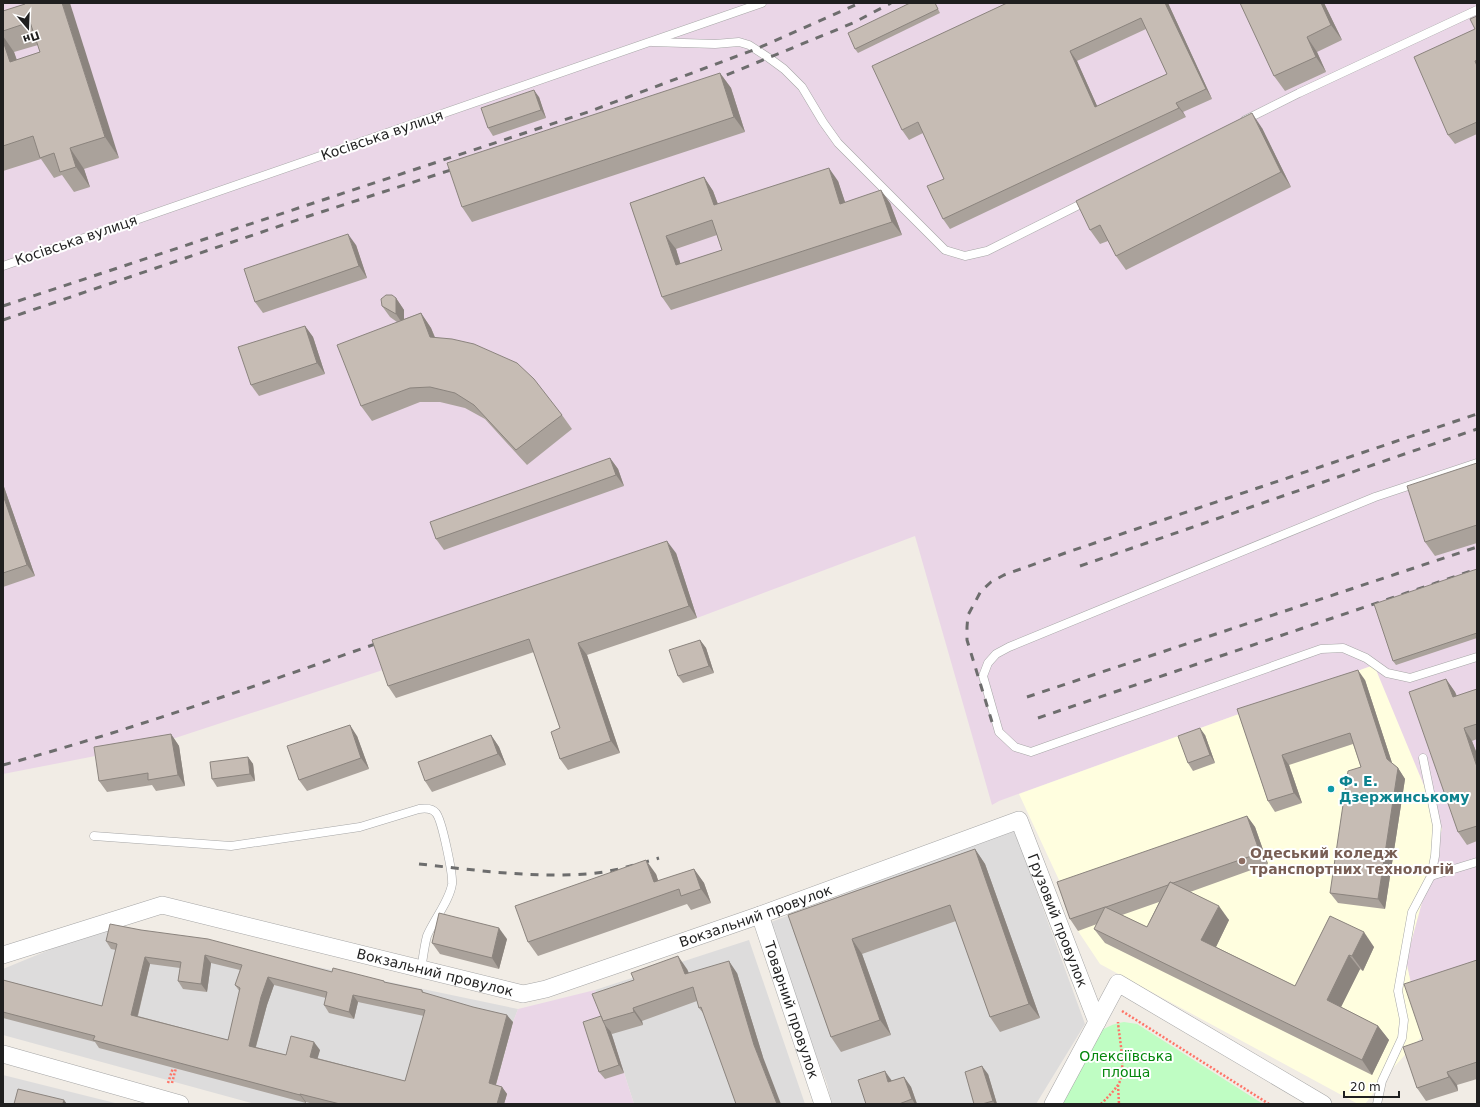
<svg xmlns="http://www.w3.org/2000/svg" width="1480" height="1107" font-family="'DejaVu Sans',sans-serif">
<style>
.residential{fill:#dddcdc}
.industrial{fill:#ead6e7}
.education{fill:#fffedf}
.park{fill:#bffdc3}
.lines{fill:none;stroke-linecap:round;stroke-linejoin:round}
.service-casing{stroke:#a6a6a6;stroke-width:9}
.minor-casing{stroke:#a6a6a6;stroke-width:18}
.path{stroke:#ff7467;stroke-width:2.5;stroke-dasharray:2 2;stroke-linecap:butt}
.service{stroke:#fff;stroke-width:8}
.minor{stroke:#fff;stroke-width:17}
.rail{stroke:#6d6d6d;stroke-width:3;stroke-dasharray:8 8;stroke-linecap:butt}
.wall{fill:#aaa29b;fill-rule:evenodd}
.shaded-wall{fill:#8b847e}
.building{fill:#c6bcb4;stroke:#8b847e;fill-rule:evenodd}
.culture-dot{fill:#0f9aa8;stroke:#fff;stroke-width:1.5}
.education-dot{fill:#8d6e63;stroke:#fff;stroke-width:1.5}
.labels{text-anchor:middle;stroke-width:4;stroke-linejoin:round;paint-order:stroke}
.street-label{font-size:14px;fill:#1f1f1f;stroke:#fff}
.culture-label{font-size:14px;font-weight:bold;fill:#0d838f;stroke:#fff;text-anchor:start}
.education-label{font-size:14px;font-weight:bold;fill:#785e54;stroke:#fff;text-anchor:start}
.park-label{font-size:14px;fill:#04870c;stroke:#fff}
</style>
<rect width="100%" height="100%" fill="#f1ece5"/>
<g class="residential">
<path d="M1014,829L1085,1024L1036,1104H832L827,1084L766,924Z"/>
<path d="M112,924L518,1009L513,1022L491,1104H255L3,1035V969Z"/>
<path d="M749,940L805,1104H634L608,1023L595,990Z"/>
<path d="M3,1075L119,1104H3Z"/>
</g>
<g class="industrial">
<path d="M3,3H1477V976L1414,997L1406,961L1374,665L999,801L992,805L915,536L697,618L676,554L386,669L157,744L3,774Z"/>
<path d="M595,990L608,1023L634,1104H491L513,1022L518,1009Z"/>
</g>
<path class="education" d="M1374,665L1442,829L1406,961L1414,997L1425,1033L1394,1067L1365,1104H1358L1100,964L1078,931L1065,893L1019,794Z"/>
<path class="park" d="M1124,1022L1137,1024L1263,1104H1060L1097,1034C1105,1027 1113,1024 1124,1022Z"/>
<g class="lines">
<g class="service-casing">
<g id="service">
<path d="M652,42L715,44L739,42L749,45L769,58L784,69L802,87L823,122L838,143L945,250L965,256L987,251L1087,201"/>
<path d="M1245,120L1299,93L1477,10"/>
<path d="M3,266L762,3"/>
<path d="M1477,463L1375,497L1009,647L996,654L988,663L983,676L999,732L1015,747L1031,752L1321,649L1343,648L1366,658L1387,673L1410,678L1477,657"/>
<path d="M94,836L231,846L360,827L419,809C426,808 432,808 436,813C442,820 453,874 452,884C450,900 433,921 427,936C424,947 423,959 421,969"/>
<path d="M1431,876L1477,862"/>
<path d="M1377,1104L1382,1081L1402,1038L1404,1020L1398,991L1412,912L1431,876L1435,856L1437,826L1423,758"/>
</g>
</g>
<g class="minor-casing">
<g id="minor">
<path id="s1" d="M760,915L823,1104"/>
<path id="s2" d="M3,955L162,905L523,994L546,989L760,915L1019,820L1097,1022"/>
<path d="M3,1054L180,1104"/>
<path d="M1053,1104L1118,983L1323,1104"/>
</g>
</g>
<g class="path">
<path d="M1122,1011L1269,1104"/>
<path d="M168,1083L173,1068"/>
<path d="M172,1083L176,1068"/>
<path d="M1118,1085L1119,1104"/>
<path d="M1101,1104C1107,1098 1113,1092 1118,1085C1127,1071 1119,1038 1118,1022"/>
</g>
<use href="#service" class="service"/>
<use href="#minor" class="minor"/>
<g class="rail">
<path d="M712,81L853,23L891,3"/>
<path d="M3,306L588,112L756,49L860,3"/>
<path d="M3,320L309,216L460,167"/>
<path d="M1080,566L1477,429"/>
<path d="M1027,697L1477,547"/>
<path d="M1038,718L1477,569"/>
<path d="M992,722L967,640V627L968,615L981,591L991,582L1004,575L1068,552L1477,414"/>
<path d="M3,765C131,730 255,686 381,642"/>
<path d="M419,864C475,870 531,878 587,874C612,872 635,865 659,858"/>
</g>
</g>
<g class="wall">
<path d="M910,3H935L940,13L858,53L855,49Z"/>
<path d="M1168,3L1212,99L1183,112L1186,117L950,229L943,219L944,179L923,133L909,140L902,130ZM1146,29L1167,74L1097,106L1077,61Z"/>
<path d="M1324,3L1342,40L1317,52L1326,72L1285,91L1274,76Z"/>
<path d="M25,4L119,158L84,169L90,187L74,192L62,175L54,178L41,159L3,171V11ZM38,45L40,52L17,60L14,52Z"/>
<path d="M1477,16V134L1455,144L1448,135L1475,29Z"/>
<path d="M720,73L731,88L745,132L472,222L462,207Z"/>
<path d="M539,97L546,118L493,136L488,128Z"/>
<path d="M1262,128L1291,187L1126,270L1116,256L1108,241L1100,244L1090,230Z"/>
<path d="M704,177L713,191L718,204L838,181L845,202L890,203L902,235L671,310L662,297L630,203ZM717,235L722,250L680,264L676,249Z"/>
<path d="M356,245L367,278L263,313L255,302Z"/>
<path d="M396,298L404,310V319L421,313L431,328L435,337L562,415L572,429L527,465L485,419L465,408L440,402H420L372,421L361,406L397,322L390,317L382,306Z"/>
<path d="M305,326L313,337L325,374L259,396L251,385Z"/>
<path d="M610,458L618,469L624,486L444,550L436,539Z"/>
<path d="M1477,463V543L1435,556L1425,542Z"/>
<path d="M3,484L35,576L3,587Z"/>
<path d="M676,553L697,618L587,655L620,753L568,770L560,759V728L534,652L396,698L388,686Z"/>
<path d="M1477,569V638L1396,665L1393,661Z"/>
<path d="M700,640L706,648L714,673L683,683L678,676Z"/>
<path d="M1446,679L1455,692L1457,696L1477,689V739L1472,741L1477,754V841L1467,845L1458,832Z"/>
<path d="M1365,680L1392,763L1398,768L1405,779L1385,909L1338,903L1330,893L1361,767L1353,744L1289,765L1302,803L1275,812L1268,801L1237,709Z"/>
<path d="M171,734L179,746L185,786L156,791L152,785L107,792L99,781Z"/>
<path d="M491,735L499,747L506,765L432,792L425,781Z"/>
<path d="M1205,735L1215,763L1193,771L1188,763Z"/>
<path d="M357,736L369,769L307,791L299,780Z"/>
<path d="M248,757L253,764L255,781L217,787L212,779Z"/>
<path d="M1247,816L1255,827L1268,864L1190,892L1229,920L1216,947L1295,986L1330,916L1374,947L1363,971L1360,969L1341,1007L1378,1026L1389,1040L1372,1075L1105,943L1094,929L1097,924L1078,931L1070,919ZM1159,902L1147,927L1122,915Z"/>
<path d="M975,849L985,864L1040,1018L1000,1032L990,1017L956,921L862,954L891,1035L841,1052L831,1037L788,915Z"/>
<path d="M694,869L704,883L711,903L691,910L687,904L538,956L528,942L656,874L658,881Z"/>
<path d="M507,939L499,969L440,954L432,943Z"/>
<path d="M106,941L332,972L422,990L424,993L513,1022L496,1085L502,1087L507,1094L504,1104H314L306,1102V1103L99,1048L95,1042L3,1018V980L102,1006L116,950L111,949ZM211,963L240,970L235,985L240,992L228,1040L138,1016L150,964L180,968L178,981L183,989L207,992ZM274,985L326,998L324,1005L329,1013L354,1019L358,1002L424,1016L405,1081L317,1058L320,1050L286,1055L256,1047L267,1005Z"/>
<path d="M1477,960V1079L1457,1085L1458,1091L1426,1101L1417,1088Z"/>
<path d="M687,969L689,973H737L763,1057L703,1013L699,1008L697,1001L642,1021L643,1025L612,1034L611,1032L624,1073L605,1079L599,1072L601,1016Z"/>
<path d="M988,1074L997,1104H974Z"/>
<path d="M904,1077L911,1087L917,1104H866L892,1081Z"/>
</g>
<g class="shaded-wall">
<path d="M62,3H70L119,158L105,137Z"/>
<path d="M1165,3H1168L1212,99L1206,89Z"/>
<path d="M1321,3H1324L1342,40L1331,25Z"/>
<path d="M3,36L14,52L24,82L10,62L3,41Z"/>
<path d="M1307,37L1317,52L1326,72L1316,57Z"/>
<path d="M1070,51L1077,61L1102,117L1095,107Z"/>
<path d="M720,73L731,88L745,132L734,117Z"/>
<path d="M534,90L539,97L546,118L541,110Z"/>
<path d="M1176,103L1183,112L1186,117L1179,108Z"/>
<path d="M1252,113L1262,128L1291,187L1281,172Z"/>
<path d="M70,148L84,169L90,187L76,167Z"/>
<path d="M829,168L838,181L850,217L840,204Z"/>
<path d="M704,177L713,191L723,218L714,205Z"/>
<path d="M881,190L890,203L902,235L892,222Z"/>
<path d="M348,234L356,245L367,278L359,266Z"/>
<path d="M666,236L676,249L685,278L676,265Z"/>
<path d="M396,298L404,310V326L396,314Z"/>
<path d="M421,313L431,328L440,351L430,337Z"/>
<path d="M305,326L313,337L325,374L317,363Z"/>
<path d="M610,458L618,469L624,486L616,475Z"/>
<path d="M3,484L35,576L27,565L3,495Z"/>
<path d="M667,541L676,553L697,618L689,606Z"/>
<path d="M700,640L706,648L714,673L709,666Z"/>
<path d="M578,643L587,655L620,753L611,741Z"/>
<path d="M1358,670L1365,680L1394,769L1387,759Z"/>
<path d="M1446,679L1455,692L1462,710L1453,697Z"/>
<path d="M350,725L357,736L369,769L361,758Z"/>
<path d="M1200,728L1205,735L1215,763L1210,755Z"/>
<path d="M1464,728L1472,741L1477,754V767Z"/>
<path d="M171,734L179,746L185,786L178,775Z"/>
<path d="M491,735L499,747L506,765L498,754Z"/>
<path d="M1282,755L1289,765L1302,803L1294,793Z"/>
<path d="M248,757L253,764L255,781L250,774Z"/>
<path d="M1398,768L1405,779L1385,909L1378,899Z"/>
<path d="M1247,816L1255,827L1268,864L1260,853Z"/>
<path d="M975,849L985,864L1040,1018L1029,1004Z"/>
<path d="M646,860L656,874L663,895L654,882Z"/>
<path d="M694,869L704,883L711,903L701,889Z"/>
<path d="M1219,906L1229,920L1212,955L1201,940Z"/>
<path d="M499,928L507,939L499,969L492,958Z"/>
<path d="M1364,932L1374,947L1363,971L1352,956Z"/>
<path d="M852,939L862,954L891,1035L880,1020Z"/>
<path d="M205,955L211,963L207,992L201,984Z"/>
<path d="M1349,955L1360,969L1337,1015L1327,1000Z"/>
<path d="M678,956L687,969L694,987L685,974Z"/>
<path d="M145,957L150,964L136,1022L131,1015Z"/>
<path d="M729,961L737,973L763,1057L781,1104H777L754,1045Z"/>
<path d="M268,977L274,985L267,1005L254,1053L249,1046L261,997Z"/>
<path d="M353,995L358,1002L354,1019L349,1012Z"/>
<path d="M633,1008L642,1021L643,1025L634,1012Z"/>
<path d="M507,1015L513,1022L494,1091L489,1083Z"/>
<path d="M605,1025L611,1032L624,1073L619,1065Z"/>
<path d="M1378,1026L1389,1040L1372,1075L1362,1060Z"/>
<path d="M314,1042L320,1050L316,1064L310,1057Z"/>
<path d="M982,1066L988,1074L997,1104H995L993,1101Z"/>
<path d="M885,1071L892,1081L895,1092L888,1082Z"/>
<path d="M1447,1072L1457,1085L1458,1091L1449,1077Z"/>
<path d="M904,1077L911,1087L917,1104H915L912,1099Z"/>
<path d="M502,1087L507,1094L504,1104H497Z"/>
<path d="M300,1094L306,1102V1103L300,1095Z"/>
<path d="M64,1100L67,1104L63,1103Z"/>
</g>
<g class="building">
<path d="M24,3H62L105,137L70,148L76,167L60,172L54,153L40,158L33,136L3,146V41L10,62L40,52L30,22L3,31V11L25,4Z"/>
<path d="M910,3H935L938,9L855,49L848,33Z"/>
<path d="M1007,3H1165L1206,89L1176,103L1179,108L943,219L927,186L944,179L918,122L902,130L872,66ZM1141,18L1167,74L1095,107L1070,51Z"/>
<path d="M1240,3H1321L1331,25L1307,37L1316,57L1274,76Z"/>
<path d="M1477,16V60L1475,61L1477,66V122L1448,135L1414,57L1475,29L1470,19Z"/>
<path d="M720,73L734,117L462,207L447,163Z"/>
<path d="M534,90L541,110L488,128L481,108Z"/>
<path d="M1252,113L1281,172L1116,256L1100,225L1090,230L1076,201Z"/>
<path d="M829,168L840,204L881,190L892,222L662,297L630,203L704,177L714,205ZM712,220L722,250L676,265L666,236Z"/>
<path d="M348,234L359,266L255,302L244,269Z"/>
<path d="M386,295H392L396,298V314L382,306L381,299Z"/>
<path d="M421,313L430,337L452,339L474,344L517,363L534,379L562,415L516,450L474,405L455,393L430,387L410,388L361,406L337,345Z"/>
<path d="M305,326L317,363L251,385L238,347Z"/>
<path d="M610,458L616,475L436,539L430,522Z"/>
<path d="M1477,463V525L1425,542L1407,486Z"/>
<path d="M3,495L27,565L3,573Z"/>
<path d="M667,541L689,606L578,643L611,741L560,759L551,732L560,728L529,639L388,686L372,640Z"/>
<path d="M1477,569V633L1393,661L1374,604Z"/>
<path d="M700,640L709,666L678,676L669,650Z"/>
<path d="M1358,670L1387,759L1398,768L1378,899L1330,893L1348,771L1361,767L1350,733L1282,755L1294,793L1268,801L1237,709Z"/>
<path d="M1446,679L1453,697L1477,689V724L1464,728L1477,767V826L1458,832L1409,692Z"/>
<path d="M350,725L361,758L299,780L287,746Z"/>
<path d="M1200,728L1210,755L1188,763L1178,736Z"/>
<path d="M171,734L178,775L148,780V773L99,781L94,747Z"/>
<path d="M491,735L498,754L425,781L418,762Z"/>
<path d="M248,757L250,774L212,779L210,762Z"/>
<path d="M1247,816L1260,853L1173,883L1170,882L1168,885L1106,907H1105L1070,919L1057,882Z"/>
<path d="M975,849L1029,1004L990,1017L950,905L852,939L880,1020L831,1037L788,915Z"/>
<path d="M646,860L654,882L694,869L701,889L681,896L679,889L528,942L515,906Z"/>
<path d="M1170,882L1219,906L1201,940L1295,986L1330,916L1364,932L1352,956L1349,955L1327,1000L1378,1026L1362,1060L1094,929L1105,907L1147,927Z"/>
<path d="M439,913L499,928L492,958L432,943Z"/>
<path d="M110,924L141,930L208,939L332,972L333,968L384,981V982L422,990V992L473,1007L507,1015L489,1083L502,1087L497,1104H340L300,1094V1095L93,1040L95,1036L3,1012V980L102,1006L117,944L106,941ZM205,955L242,965L235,985L240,988L228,1040L131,1015L145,957L181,962L178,981L201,984ZM268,977L327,992L324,1005L349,1012L353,995L425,1010L405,1081L310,1057L314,1042L291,1036L286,1055L249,1046L261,997Z"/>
<path d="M678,956L685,974L729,961L754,1045L777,1104H736L701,1007L699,1008L693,987L633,1008L634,1012L603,1021L592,994L634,980L631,973Z"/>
<path d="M1477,960V1062L1447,1072L1449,1077L1417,1088L1403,1047L1423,1040L1404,984Z"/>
<path d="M601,1016L603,1021L605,1025L619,1065L599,1072L583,1022Z"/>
<path d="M982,1066L993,1101L982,1104H974L965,1072Z"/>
<path d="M885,1071L888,1082L904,1077L912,1099L899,1104H866L858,1080Z"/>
<path d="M18,1089L64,1100L63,1103L65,1104H14Z"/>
</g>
<circle class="culture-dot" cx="1331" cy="789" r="4"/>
<circle class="education-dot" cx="1242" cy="861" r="4"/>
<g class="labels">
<g class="street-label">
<text transform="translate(382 135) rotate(-19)" y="5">Косівська вулиця</text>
<text transform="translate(76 240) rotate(-19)" y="5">Косівська вулиця</text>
<text dy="5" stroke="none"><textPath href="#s2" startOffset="784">Вокзальний провулок</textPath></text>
<text dy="5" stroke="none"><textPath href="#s2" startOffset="1172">Грузовий провулок</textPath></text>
<text dy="5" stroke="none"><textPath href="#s2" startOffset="448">Вокзальний провулок</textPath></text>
<text dy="5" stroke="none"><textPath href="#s1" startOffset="100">Товарний провулок</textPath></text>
</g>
<g class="culture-label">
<text x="1339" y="786">Ф. Е.<tspan x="1339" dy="16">Дзержинському</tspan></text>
</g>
<g class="education-label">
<text x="1250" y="858">Одеський коледж<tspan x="1250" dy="16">транспортних технологій</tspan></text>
</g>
<g class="park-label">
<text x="1126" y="1061">Олексіївська<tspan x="1126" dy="16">площа</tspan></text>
</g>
</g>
<rect width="1480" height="1107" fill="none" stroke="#1f1f1f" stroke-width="8"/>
<g transform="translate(28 28) rotate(161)" stroke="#ffffff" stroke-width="3" paint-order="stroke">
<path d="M0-3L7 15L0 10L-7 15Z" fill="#1f1f1f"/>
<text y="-6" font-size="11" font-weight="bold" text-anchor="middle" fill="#1f1f1f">Пн</text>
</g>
<path d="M1344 1091v6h55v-6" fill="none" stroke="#1f1f1f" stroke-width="2"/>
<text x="1350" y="1091" font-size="12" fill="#1f1f1f" stroke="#ffffff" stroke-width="3" paint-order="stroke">20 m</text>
</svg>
